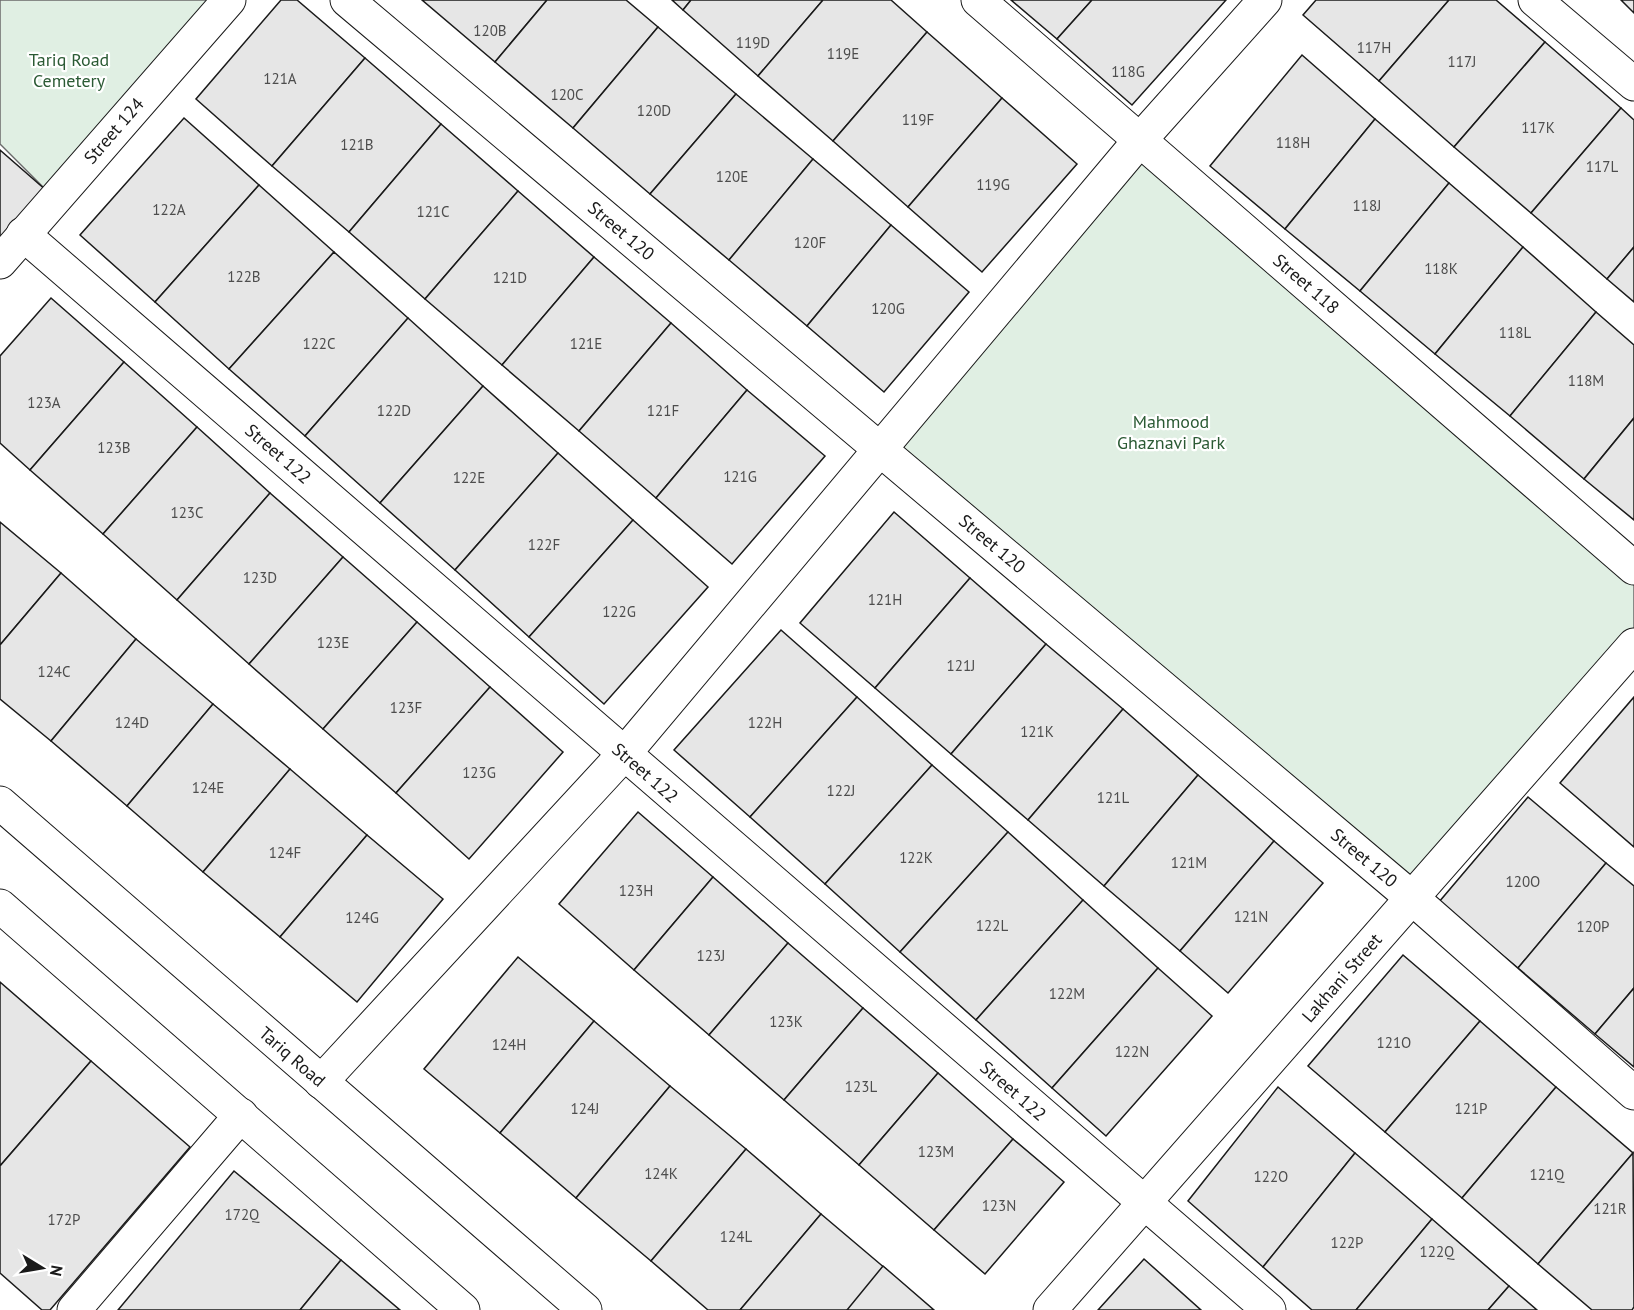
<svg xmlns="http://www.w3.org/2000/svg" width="1634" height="1310" font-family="'PT Sans',sans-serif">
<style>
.green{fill:#e0efe3;stroke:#6a6a6a;stroke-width:1.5}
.building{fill:#e6e6e6;stroke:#1a1a1a;stroke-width:1.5}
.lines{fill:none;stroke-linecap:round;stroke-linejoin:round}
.street-casing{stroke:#1a1a1a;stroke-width:35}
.secondary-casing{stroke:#1a1a1a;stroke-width:35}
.street{stroke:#fff;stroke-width:33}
.secondary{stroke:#fff;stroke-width:33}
.labels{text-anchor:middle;stroke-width:4.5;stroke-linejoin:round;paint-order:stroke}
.number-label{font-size:15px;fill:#4d4d4d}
.park-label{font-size:18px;fill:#2b5a34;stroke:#fff}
.street-label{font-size:18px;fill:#1a1a1a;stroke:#fff}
</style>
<rect width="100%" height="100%" fill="#fff"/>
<g class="green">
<path d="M0,0H224L52,196L0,144Z"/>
<path d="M1140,140L1634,568V645L1412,898L881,450Z"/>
</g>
<g class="building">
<path d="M281,0H297L365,58L272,166L196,99Z"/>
<path d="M422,0H547L495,62Z"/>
<path d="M547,0H626L658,27L573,128L495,62Z"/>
<path d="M672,0H691L683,10Z"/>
<path d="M691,0H823L758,76L683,10Z"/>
<path d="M823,0H891L927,32L833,141L758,76Z"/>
<path d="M1011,0H1092L1057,39Z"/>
<path d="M1092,0H1226L1132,105L1057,39Z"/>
<path d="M1316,0H1449L1379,81L1303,15Z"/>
<path d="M1449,0H1496L1545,42L1454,147L1379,81Z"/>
<path d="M1621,0H1634V13Z"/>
<path d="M658,27L736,94L650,194L573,128Z"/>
<path d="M927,32L1002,98L908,207L833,141Z"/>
<path d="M1545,42L1621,108L1531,213L1454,147Z"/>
<path d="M1302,55L1375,119L1285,229L1210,166Z"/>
<path d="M365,58L441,124L349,232L272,166Z"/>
<path d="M736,94L813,159L729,260L650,194Z"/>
<path d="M1002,98L1077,164L982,272L908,207Z"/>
<path d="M1621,108L1634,120V247L1607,279L1531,213Z"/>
<path d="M184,118L259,185L155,302L80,235Z"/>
<path d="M1375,119L1449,183L1360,291L1285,229Z"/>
<path d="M441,124L518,191L425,299L349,232Z"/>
<path d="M0,150L63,205L0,276Z"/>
<path d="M813,159L891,225L807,326L729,260Z"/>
<path d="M1449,183L1523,247L1435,354L1360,291Z"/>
<path d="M259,185L334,252L229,369L155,302Z"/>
<path d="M518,191L594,257L502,365L425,299Z"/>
<path d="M891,225L969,292L884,392L807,326Z"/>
<path d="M1523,247L1596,312L1510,416L1435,354Z"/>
<path d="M1634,247V302L1607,279Z"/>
<path d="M334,252L408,318L305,436L229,369Z"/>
<path d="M594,257L671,323L579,431L502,365Z"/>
<path d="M51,298L124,362L30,470L0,443V356Z"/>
<path d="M1596,312L1634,345V418L1584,479L1510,416Z"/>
<path d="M408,318L483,386L380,503L305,436Z"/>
<path d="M671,323L747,390L656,498L579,431Z"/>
<path d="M124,362L197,427L103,534L30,470Z"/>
<path d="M483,386L558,453L455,570L380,503Z"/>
<path d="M747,390L825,456L732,564L656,498Z"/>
<path d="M1634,418V520L1584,479Z"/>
<path d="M197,427L270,493L177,600L103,534Z"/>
<path d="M558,453L633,520L529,637L455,570Z"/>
<path d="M270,493L343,557L249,664L177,600Z"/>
<path d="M894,512L970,578L875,688L800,623Z"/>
<path d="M633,520L708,587L604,704L529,637Z"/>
<path d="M0,522L61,573L0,645Z"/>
<path d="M343,557L417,622L323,729L249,664Z"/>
<path d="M61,573L136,639L51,741L0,699V645Z"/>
<path d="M970,578L1046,644L951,754L875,688Z"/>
<path d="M417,622L490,687L396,793L323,729Z"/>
<path d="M781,630L857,697L750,817L674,750Z"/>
<path d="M136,639L213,704L127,806L51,741Z"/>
<path d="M1046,644L1123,709L1028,820L951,754Z"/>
<path d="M490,687L563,752L469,859L396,793Z"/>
<path d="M857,697L932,765L825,884L750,817Z"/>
<path d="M1634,697V847L1560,783Z"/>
<path d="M213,704L290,769L203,872L127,806Z"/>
<path d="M1123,709L1198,775L1104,886L1028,820Z"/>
<path d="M932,765L1008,832L900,952L825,884Z"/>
<path d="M290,769L367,835L280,937L203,872Z"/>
<path d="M1198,775L1274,841L1180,951L1104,886Z"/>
<path d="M1528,797L1606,863L1518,968L1439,902Z"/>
<path d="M638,812L713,877L634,970L559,904Z"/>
<path d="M1008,832L1083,900L976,1020L900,952Z"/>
<path d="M367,835L443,899L357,1002L280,937Z"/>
<path d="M1274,841L1323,883L1228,993L1180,951Z"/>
<path d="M1606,863L1634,886V988L1595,1034L1518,968Z"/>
<path d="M713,877L788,943L709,1035L634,970Z"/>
<path d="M1083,900L1158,968L1052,1088L976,1020Z"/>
<path d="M788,943L863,1008L784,1100L709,1035Z"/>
<path d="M1403,955L1480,1021L1385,1132L1308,1066Z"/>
<path d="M518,957L594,1021L500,1133L424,1069Z"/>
<path d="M1158,968L1212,1016L1106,1136L1052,1088Z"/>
<path d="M0,982L91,1061L0,1166Z"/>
<path d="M1634,988V1067L1595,1034Z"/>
<path d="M863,1008L938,1073L859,1165L784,1100Z"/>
<path d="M594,1021L670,1086L576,1198L500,1133Z"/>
<path d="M1480,1021L1556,1087L1462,1198L1385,1132Z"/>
<path d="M91,1061L190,1147L50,1310H42L0,1273V1166Z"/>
<path d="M938,1073L1013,1139L934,1230L859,1165Z"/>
<path d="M670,1086L746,1149L651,1261L576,1198Z"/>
<path d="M1278,1087L1355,1153L1263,1267L1188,1201Z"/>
<path d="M1556,1087L1633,1153L1538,1264L1462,1198Z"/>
<path d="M1013,1139L1064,1182L985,1274L934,1230Z"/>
<path d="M746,1149L821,1214L740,1310H708L651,1261Z"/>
<path d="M1355,1153L1432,1219L1356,1310H1312L1263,1267Z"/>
<path d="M1633,1153L1634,1307L1632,1310H1592L1538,1264Z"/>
<path d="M234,1171L341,1260L300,1310H118Z"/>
<path d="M821,1214L886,1269L852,1310H740Z"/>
<path d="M1432,1219L1509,1286L1488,1310H1356Z"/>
<path d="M1144,1259L1201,1310H1098Z"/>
<path d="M341,1260L400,1310H300Z"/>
<path d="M883,1266L897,1278L934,1310H847Z"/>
<path d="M1509,1286L1537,1310H1488Z"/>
</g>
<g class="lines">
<g class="street-casing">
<g id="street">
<path d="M347,0L1412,898L1634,1093"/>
<path d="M978,0L1634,568"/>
<path d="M1535,0L1634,84"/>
<path d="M23,234L1269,1310"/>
<path d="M0,262L229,0"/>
<path d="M321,1082L624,754L1140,140L1265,0"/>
<path d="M74,1310L241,1115"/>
<path d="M1050,1310L1634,645"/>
</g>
</g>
<g class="secondary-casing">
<g id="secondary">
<path d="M0,803L585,1310"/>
<path d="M0,906L463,1310"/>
</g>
</g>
<use href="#street" class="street"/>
<use href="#secondary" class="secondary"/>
</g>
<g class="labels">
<g class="number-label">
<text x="490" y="36">120B</text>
<text x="753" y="48">119D</text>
<text x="1374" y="53">117H</text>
<text x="843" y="59">119E</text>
<text x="1462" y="67">117J</text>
<text x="1128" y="77">118G</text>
<text x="280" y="84">121A</text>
<text x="567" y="100">120C</text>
<text x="654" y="116">120D</text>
<text x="918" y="125">119F</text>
<text x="1538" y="133">117K</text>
<text x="1293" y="148">118H</text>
<text x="357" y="150">121B</text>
<text x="1602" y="172">117L</text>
<text x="732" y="182">120E</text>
<text x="993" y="190">119G</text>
<text x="1367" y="211">118J</text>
<text x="169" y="215">122A</text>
<text x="433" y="217">121C</text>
<text x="810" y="248">120F</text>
<text x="1441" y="274">118K</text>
<text x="244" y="282">122B</text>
<text x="510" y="283">121D</text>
<text x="888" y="314">120G</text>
<text x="1515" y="338">118L</text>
<text x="319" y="349">122C</text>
<text x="586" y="349">121E</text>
<text x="1586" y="386">118M</text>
<text x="44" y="408">123A</text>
<text x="394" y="416">122D</text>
<text x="663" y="416">121F</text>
<text x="114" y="453">123B</text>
<text x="740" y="482">121G</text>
<text x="469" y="483">122E</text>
<text x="187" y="518">123C</text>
<text x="544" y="550">122F</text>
<text x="260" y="583">123D</text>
<text x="885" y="605">121H</text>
<text x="619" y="617">122G</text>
<text x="333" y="648">123E</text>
<text x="961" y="671">121J</text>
<text x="54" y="677">124C</text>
<text x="406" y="713">123F</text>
<text x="132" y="728">124D</text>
<text x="765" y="728">122H</text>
<text x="1037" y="737">121K</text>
<text x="479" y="778">123G</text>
<text x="208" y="793">124E</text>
<text x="841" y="796">122J</text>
<text x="1113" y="803">121L</text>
<text x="285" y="858">124F</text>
<text x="916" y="863">122K</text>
<text x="1189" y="868">121M</text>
<text x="1523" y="887">120O</text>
<text x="636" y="896">123H</text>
<text x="1251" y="922">121N</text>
<text x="362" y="923">124G</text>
<text x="992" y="931">122L</text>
<text x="1593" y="932">120P</text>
<text x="711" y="961">123J</text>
<text x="1067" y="999">122M</text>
<text x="786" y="1027">123K</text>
<text x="1394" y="1048">121O</text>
<text x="509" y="1050">124H</text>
<text x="1132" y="1057">122N</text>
<text x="861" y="1092">123L</text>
<text x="585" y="1114">124J</text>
<text x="1471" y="1114">121P</text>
<text x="936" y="1157">123M</text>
<text x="661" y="1179">124K</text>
<text x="1547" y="1180">121Q</text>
<text x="1271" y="1182">122O</text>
<text x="999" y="1211">123N</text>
<text x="1610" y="1214">121R</text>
<text x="242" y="1220">172Q</text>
<text x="64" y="1225">172P</text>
<text x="736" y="1242">124L</text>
<text x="1347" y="1248">122P</text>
<text x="1437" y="1257">122Q</text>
</g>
<g class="park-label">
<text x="69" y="66">Tariq Road<tspan x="69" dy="21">Cemetery</tspan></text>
<text x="1171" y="428">Mahmood<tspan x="1171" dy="21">Ghaznavi Park</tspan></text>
</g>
<g class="street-label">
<text transform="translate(114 131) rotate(-49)" y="6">Street 124</text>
<text transform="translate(621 231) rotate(40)" y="6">Street 120</text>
<text transform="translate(1306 284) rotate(41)" y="6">Street 118</text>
<text transform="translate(278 454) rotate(41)" y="6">Street 122</text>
<text transform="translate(992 544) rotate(40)" y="6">Street 120</text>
<text transform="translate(645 773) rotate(41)" y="6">Street 122</text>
<text transform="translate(1364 858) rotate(40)" y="6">Street 120</text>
<text transform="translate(1342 978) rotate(-49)" y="6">Lakhani Street</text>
<text transform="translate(292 1057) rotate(41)" y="6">Tariq Road</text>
<text transform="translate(1013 1091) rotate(41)" y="6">Street 122</text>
</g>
</g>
<g transform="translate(42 1268) rotate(101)" stroke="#ffffff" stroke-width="4.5" paint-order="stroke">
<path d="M0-4.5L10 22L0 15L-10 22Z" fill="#1a1a1a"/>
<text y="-9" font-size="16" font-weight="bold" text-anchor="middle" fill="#1a1a1a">N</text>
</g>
</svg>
